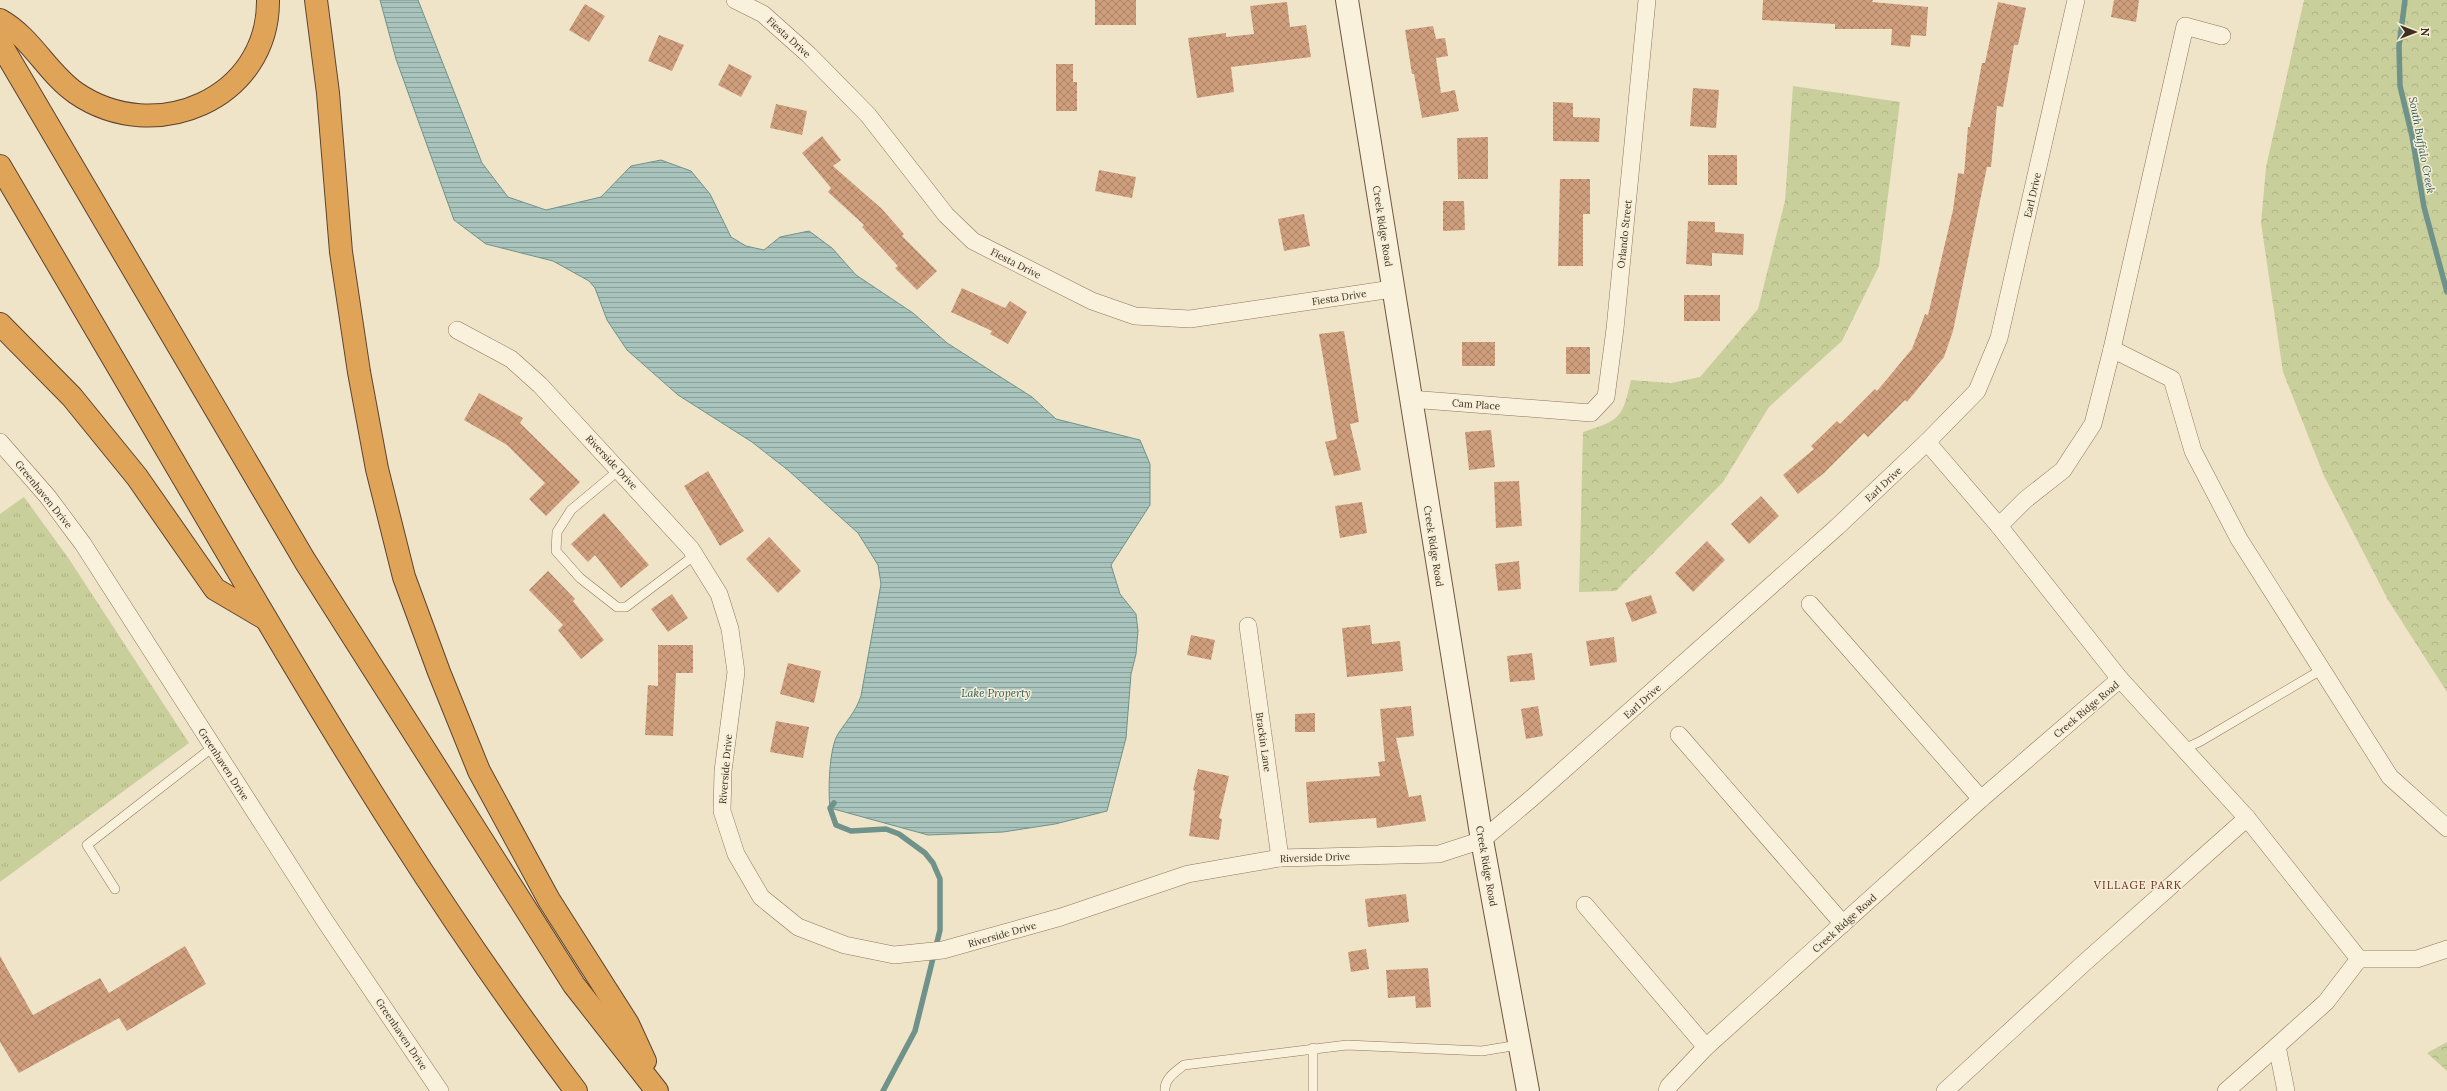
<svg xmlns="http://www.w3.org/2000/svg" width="2447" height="1091" font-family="Lora,serif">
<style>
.grass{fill:url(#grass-tufts)}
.forest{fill:url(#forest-crowns)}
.water{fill:url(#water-rules);stroke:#6f938a}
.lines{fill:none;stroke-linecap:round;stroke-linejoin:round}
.stream{stroke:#6f938a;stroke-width:5.5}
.building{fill:url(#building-cross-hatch)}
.service-casing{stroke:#8d765c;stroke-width:10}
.minor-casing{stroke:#8d765c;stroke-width:18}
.secondary-casing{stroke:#6f573f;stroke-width:24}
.motorway-casing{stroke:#5b4430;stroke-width:24}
.service{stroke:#faf1dc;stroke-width:9}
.minor{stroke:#faf1dc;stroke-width:17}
.secondary{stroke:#faf1dc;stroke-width:22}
.motorway{stroke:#e0a458;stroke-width:22}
.labels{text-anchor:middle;stroke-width:3;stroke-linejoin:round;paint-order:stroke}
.street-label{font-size:10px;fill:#3d2e20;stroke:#f7eed8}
.water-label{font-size:11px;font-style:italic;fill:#2f5d5a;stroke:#f7eed8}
.neighbourhood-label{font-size:11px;letter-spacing:1px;fill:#6b2e1e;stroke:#f7eed8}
</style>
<defs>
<pattern id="grass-tufts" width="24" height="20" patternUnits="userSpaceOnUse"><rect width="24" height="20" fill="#c9cf9b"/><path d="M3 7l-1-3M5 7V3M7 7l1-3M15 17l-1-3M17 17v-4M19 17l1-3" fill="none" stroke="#aeb285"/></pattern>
<pattern id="forest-crowns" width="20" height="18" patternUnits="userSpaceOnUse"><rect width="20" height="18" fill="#c9cf9b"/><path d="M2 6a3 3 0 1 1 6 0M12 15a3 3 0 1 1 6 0" fill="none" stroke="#aeb285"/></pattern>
<pattern id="water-rules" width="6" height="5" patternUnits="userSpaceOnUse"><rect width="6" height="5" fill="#a9c4bc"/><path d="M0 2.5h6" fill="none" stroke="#8ba098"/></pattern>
<pattern id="building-cross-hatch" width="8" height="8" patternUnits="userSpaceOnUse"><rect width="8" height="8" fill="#cf9f7d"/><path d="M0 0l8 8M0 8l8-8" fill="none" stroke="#a98266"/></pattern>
</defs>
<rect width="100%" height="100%" fill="#f0e4c8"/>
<path class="grass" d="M24,497L69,559L189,743L0,882V514Z"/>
<g class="forest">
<path d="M2304,0H2447V692L2388,600L2324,476L2283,372L2261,223L2266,167Z"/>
<path d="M1793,86L1900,102L1879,266L1842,341L1769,407L1723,482L1616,591L1579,592L1583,432C1620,420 1622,419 1631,380L1671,383L1700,377L1758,309L1785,201Z"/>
<path d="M2447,1042V1071L2427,1053Z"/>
</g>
<path class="water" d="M380,0H418L482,163L508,197L546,210L601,197L631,166L661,160L691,171L710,194L731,237L746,246L764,250L780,237L809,231L832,248L856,275L913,313L947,343L1032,397L1056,419L1140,440L1150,464V505L1111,565L1120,594L1136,614L1138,631L1136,654L1131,674L1126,738L1107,811L1055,824L1003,832L928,835L830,808C828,791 829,748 838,734C847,720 855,713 861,696L881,584L878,565L858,533L789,471L752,442L678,395L627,350L607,320L595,288L589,281L553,261L486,244L454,220L396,59Z"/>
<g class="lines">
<g class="stream">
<path d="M2405,0L2399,46L2400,86L2412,136L2424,207L2447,292"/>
<path d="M834,803L830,808L836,825L851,831L886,829L899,834L925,853L933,863L940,879V930L915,1031L883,1091"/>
</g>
</g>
<g class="building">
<rect x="1095" y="0" width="41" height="25"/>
<path d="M1763,0H1873L1872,2L1928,7L1926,36L1911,35L1910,47L1891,45L1892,29H1835V24L1762,20Z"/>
<path d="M2114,0H2139L2136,22L2111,17Z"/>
<path d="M1287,2L1290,27L1306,25L1311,57L1231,67L1234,92L1197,98L1188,38L1226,33V37L1254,34L1250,6Z"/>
<path d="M1998,2L2026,8L2018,45H2014L2003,107L1997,106L1991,167H1987L1953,331L1944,357L1907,402L1905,400L1868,437L1864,433L1824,473L1798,494L1783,475L1814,449L1811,446L1837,421L1840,424L1875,389L1877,391L1912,349L1925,314L1928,315L1953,210L1958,173L1964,174L1968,127H1970L1982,63H1985Z"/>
<path d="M585,4L605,16L589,42L569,30Z"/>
<path d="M1433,26L1436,39L1445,38L1448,56L1436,58L1441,93L1455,90L1459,111L1422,118L1414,74H1412L1405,30Z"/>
<path d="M659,35L684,45L672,71L648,61Z"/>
<path d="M729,64L752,76L741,97L718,85Z"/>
<path d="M1056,64H1073V82H1077V111H1056Z"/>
<path d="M1693,88L1719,90L1716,128L1690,126Z"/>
<path d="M1553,102L1573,103V117L1600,118L1599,142L1553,141Z"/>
<path d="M776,104L807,111L802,135L770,128Z"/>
<path d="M822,136L841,160L833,166L882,209L904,234L902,236L937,271L917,290L895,268L898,266L862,227L864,225L828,192L831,188L802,153Z"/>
<path d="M1488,137V179H1458L1457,138Z"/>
<rect x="1708" y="155" width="29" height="30"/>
<path d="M1099,170L1136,177L1132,198L1095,191Z"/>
<path d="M1560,179H1590V214H1583V266H1558Z"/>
<path d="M1443,201H1464L1465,230L1443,231Z"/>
<path d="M1304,214L1310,246L1284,251L1278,219Z"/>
<path d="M1688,221L1715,222V232L1744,234L1743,255L1712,253V266L1686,264Z"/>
<path d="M962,288L1005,308L1010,301L1027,312L1008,344L990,334L992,331L951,312Z"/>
<rect x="1684" y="295" width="36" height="26"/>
<path d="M1344,331L1359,422L1350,424L1361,470L1334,476L1325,442L1337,439L1319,334Z"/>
<rect x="1462" y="342" width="33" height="24"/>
<rect x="1566" y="347" width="24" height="27"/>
<path d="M479,393L523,418L520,423L580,482L546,516L529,499L545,483L507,445L464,420Z"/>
<path d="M1491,430L1495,467L1469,470L1465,432Z"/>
<path d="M708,471L744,531L720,546L684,486Z"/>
<path d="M1519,481L1522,526L1496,528L1494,482Z"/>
<path d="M1761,496L1779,516L1749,544L1731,524Z"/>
<path d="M1362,502L1367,533L1340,538L1335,506Z"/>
<path d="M604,513L649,565L621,588L595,555L588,562L571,544Z"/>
<path d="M769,537L801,571L778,593L746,559Z"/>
<path d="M1707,541L1725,560L1693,592L1675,573Z"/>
<path d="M1519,561L1521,589L1498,591L1495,564Z"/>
<path d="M548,571L575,599L573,601L604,640L581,659L558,630L563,625L529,590Z"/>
<path d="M672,594L688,618L668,632L651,609Z"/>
<path d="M1651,595L1657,613L1632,622L1625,603Z"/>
<path d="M1370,625L1372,644L1400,641L1403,671L1347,677L1342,628Z"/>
<path d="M1191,635L1215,640L1211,660L1187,655Z"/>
<path d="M1614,637L1617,662L1590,666L1586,641Z"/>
<path d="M658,645H693V673H676L673,736L645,735L648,685L658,686Z"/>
<path d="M1532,653L1535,680L1510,682L1507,656Z"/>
<path d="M788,663L821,671L814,703L780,694Z"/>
<path d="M1411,706L1414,736L1396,738L1409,797L1421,795L1426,821L1377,828L1376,818L1309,823L1306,782L1380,776L1378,762L1385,761L1380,709Z"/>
<path d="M1538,706L1543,736L1526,739L1521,709Z"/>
<path d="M1315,713V732H1295V714Z"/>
<path d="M776,721L809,727L803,758L770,752Z"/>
<path d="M1198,769L1229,776L1219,818L1222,819L1219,840L1189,836L1195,791L1193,790Z"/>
<path d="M1406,894L1409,922L1368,927L1365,899Z"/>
<path d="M185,946L206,984L127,1031L119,1018L19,1073L0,1042V956L33,1015L100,978L109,993Z"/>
<path d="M1366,949L1369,969L1351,972L1348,952Z"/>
<path d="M1428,968L1431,1007L1416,1008L1415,996L1388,998L1386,970Z"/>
</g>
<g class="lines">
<g class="service-casing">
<g id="service">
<path d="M619,470L571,510L557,532L556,551L580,578L617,607H626L695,555"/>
<path d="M2184,749L2201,741L2321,670"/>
<path d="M115,889L87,845L213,747"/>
<path d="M1313,1048V1091"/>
<path d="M1165,1091C1164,1079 1175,1072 1184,1065L1347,1045L1482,1051L1518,1045"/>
</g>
</g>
<g class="minor-casing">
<g id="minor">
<path d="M735,0L763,14L809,55L868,115L946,215L973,241L1092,301L1135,316L1190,319L1392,289"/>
<path d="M457,330L511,359L540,385L691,549L719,594L730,629L736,672L723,771L722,811L736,854L761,897L798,927L845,945L894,955L943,950L1061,917L1188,874L1280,858L1439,854L1482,840L1532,798L1837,527L1927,442L1977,391L1999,338L2076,0"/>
<path d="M2112,349L2185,26L2222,36"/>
<path d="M1410,399L1591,413L1606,397L1615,329L1647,0"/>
<path d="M0,442L48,497L83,544L325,921L440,1091"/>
<path d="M1927,442L1999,526"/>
<path d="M1810,604L1981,799"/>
<path d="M1248,626L1280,858"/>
<path d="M1679,735L1843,924"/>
<path d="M2447,828L2390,777L2239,539L2193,451L2172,379L2112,349L2093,424L2063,470L2025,500L1999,526L2120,679L2247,818L2359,959H2417L2447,949"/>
<path d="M1585,905L1706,1047"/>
<path d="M1667,1091L1669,1086L1706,1047L1981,799L2120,679"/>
<path d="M1945,1091L2083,964L2247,818"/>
<path d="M2226,1091L2277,1046"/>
<path d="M2286,1091L2277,1046L2326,1002L2359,959"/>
</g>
</g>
<g class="secondary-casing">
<path id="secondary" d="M1347,0L1482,840L1528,1091"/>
</g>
<g class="motorway-casing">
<g id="motorway">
<path d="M316,0L328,93L341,252L359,372L377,469L404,577L439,672L479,771L549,900L628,1024L645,1061"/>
<path d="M0,20C32,38 47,73 76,93C155,147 269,99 268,0"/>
<path d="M0,43L305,561L574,985L657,1091"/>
<path d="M0,166C76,295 152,425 228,554C336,738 446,920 576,1091"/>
<path d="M0,324L72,397L137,477L215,589L266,619"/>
</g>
</g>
<use href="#service" class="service"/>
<use href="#minor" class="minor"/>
<use href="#secondary" class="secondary"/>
<use href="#motorway" class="motorway"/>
</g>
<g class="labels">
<g class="street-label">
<text transform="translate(789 37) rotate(42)" y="4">Fiesta Drive</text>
<text transform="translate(2032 195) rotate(-77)" y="4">Earl Drive</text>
<text transform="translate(1383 226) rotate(81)" y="4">Creek Ridge Road</text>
<text transform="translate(1624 234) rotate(-84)" y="4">Orlando Street</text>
<text transform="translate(1016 263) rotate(27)" y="4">Fiesta Drive</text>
<text transform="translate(1339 297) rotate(-9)" y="4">Fiesta Drive</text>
<text transform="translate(1476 404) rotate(4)" y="4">Cam Place</text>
<text transform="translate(612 462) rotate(47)" y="4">Riverside Drive</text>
<text transform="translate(1883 484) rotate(-43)" y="4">Earl Drive</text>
<text transform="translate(44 494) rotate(51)" y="4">Greenhaven Drive</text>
<text transform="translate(1434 546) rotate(81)" y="4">Creek Ridge Road</text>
<text transform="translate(1642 701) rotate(-42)" y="4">Earl Drive</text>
<text transform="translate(2086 709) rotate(-40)" y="4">Creek Ridge Road</text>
<text transform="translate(1264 742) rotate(82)" y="4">Brackin Lane</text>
<text transform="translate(224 764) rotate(57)" y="4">Greenhaven Drive</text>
<text transform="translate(725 769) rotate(-85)" y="4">Riverside Drive</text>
<text transform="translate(1315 857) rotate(-2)" y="4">Riverside Drive</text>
<text transform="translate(1487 866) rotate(80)" y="4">Creek Ridge Road</text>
<text transform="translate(1844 923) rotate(-42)" y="4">Creek Ridge Road</text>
<text transform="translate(1002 934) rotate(-16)" y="4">Riverside Drive</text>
<text transform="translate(402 1034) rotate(56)" y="4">Greenhaven Drive</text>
</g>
<g class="water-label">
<text transform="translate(2422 145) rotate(79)" y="4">South Buffalo Creek</text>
<text x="996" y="697">Lake Property</text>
</g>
<g class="neighbourhood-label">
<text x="2138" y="889">VILLAGE PARK</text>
</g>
</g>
<g transform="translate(2415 32) rotate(90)" stroke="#f7eed8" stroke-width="3" paint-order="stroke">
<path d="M0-3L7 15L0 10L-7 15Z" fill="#3d2e20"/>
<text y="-6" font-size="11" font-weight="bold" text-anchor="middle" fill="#3d2e20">N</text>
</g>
</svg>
